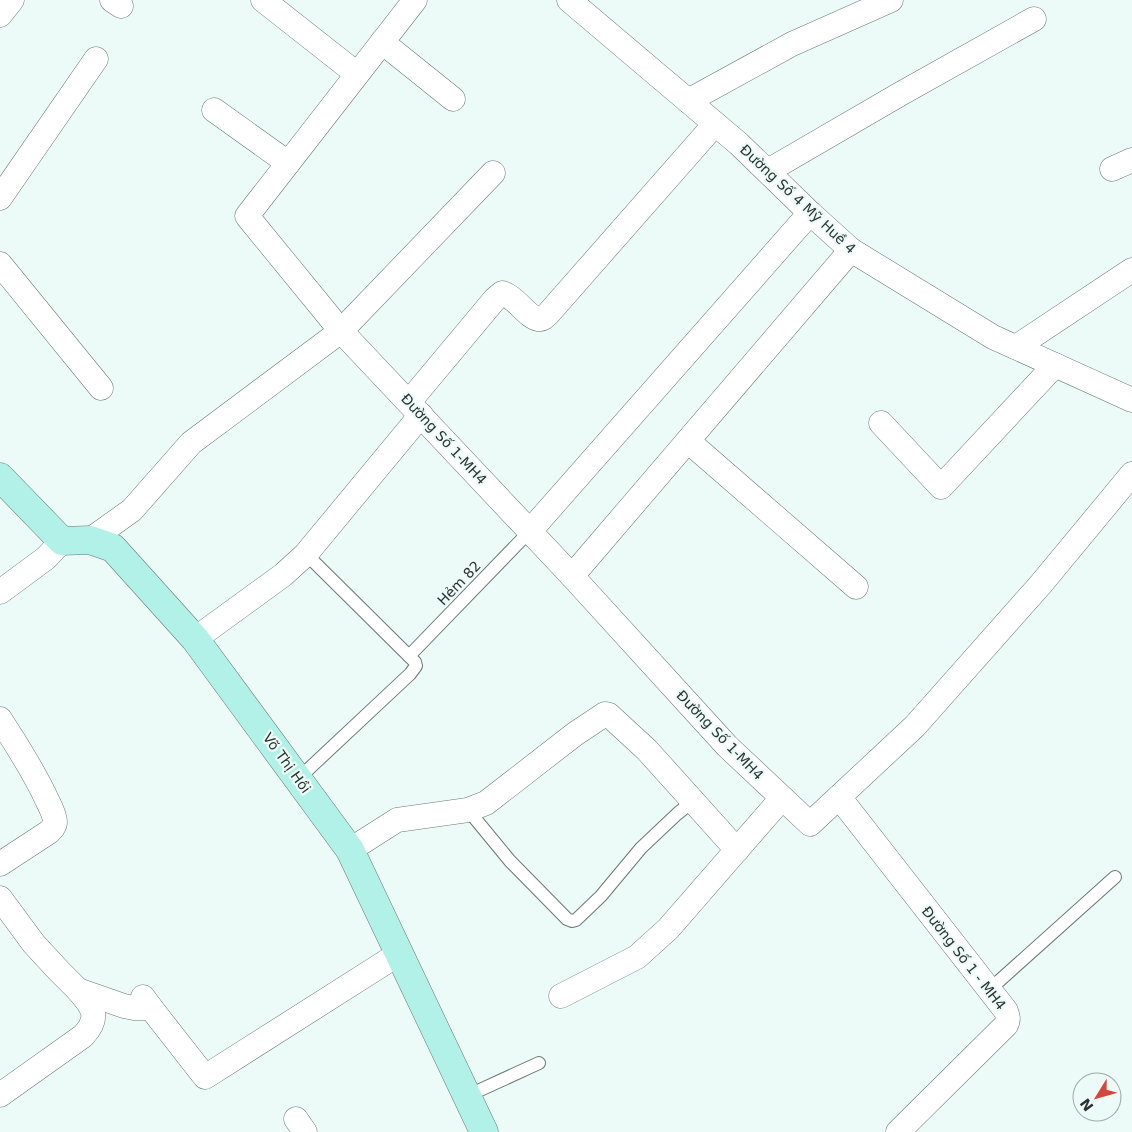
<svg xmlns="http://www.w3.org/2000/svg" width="1132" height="1132" font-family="'DejaVu Sans',sans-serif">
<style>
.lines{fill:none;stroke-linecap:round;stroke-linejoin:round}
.lane-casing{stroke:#6b7875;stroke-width:14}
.street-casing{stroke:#6b7875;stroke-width:25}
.secondary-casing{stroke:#6b7875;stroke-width:29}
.lane{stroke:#fff;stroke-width:12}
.street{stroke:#fff;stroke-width:24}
.secondary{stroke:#b2f1e8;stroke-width:28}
.labels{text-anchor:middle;stroke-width:4.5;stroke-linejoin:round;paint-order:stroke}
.street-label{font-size:14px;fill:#2c3130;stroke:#ecfbf7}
</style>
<rect width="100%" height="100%" fill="#ecfbf7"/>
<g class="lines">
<g class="lane-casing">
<g id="lane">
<path d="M409,656L530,531"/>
<path d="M299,778L410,674L416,666L415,662L409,656L306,554"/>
<path d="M468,810L510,861L567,919L572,921L576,920L601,896L641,848L677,814L693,801"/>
<path d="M989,990L1115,877"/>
<path d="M467,1096L539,1063"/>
</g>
</g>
<g class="street-casing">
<g id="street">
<path d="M112,0L121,6"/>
<path d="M263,0L357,74"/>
<path d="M415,0L247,216L341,331L572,576L727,746L810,824L915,726L1041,584L1132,474"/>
<path d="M569,0L739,144L810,213L851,250L993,337L1132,400"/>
<path d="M0,15L12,0"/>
<path d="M382,42L453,99"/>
<path d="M688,101L792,44L891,0"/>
<path d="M214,110L288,163"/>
<path d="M1112,169L1132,160"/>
<path d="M768,171L902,93L1034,19"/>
<path d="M0,198L96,59"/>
<path d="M0,264L101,388"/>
<path d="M1016,347L1132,270"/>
<path d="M409,402L495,299L502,293C515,296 527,317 538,319C542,320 545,317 548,314L715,124"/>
<path d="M881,423L941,487L1055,365"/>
<path d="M688,441L856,587"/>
<path d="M530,531L810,213"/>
<path d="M90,540L132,510L191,443L341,331L493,173"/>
<path d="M572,576L851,250"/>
<path d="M0,592L46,558L62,541"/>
<path d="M195,639L283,575L306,554L421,415"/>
<path d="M0,719C17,746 34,771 47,800C50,806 55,815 55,822C55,826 52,829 49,832L0,864"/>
<path d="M839,797L1006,1011C1008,1017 1009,1020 1006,1025L898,1132"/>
<path d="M350,850L397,820L468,810L486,803L575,734L605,714L609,715L647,750L737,850"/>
<path d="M0,898L34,944L59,971L78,990L124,1006L134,1008H151L143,997"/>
<path d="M561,996L637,957L668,929L782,798"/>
<path d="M151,1008L205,1077L400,953"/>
<path d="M0,1095L83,1036C101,1017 93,1007 78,990"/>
<path d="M296,1119L305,1132"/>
</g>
</g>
<g class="secondary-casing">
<path id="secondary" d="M0,477L62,541L90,540L113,548L195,639L350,850L484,1132"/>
</g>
<use href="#lane" class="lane"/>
<use href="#street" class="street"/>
<use href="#secondary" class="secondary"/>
</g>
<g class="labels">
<g class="street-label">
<text transform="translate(798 199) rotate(43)" y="5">Đường Số 4 Mỹ Huề 4</text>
<text transform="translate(444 439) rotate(47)" y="5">Đường Số 1-MH4</text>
<text transform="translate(459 583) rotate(-46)" y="5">Hẻm 82</text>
<text transform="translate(720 735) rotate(46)" y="5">Đường Số 1-MH4</text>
<text transform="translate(287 763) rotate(54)" y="5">Võ Thị Hồi</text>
<text transform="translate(964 958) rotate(52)" y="5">Đường Số 1 - MH4</text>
</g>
</g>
<g transform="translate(1097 1097) rotate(233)"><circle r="24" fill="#ecfbf7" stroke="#9faaa7"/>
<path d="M0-4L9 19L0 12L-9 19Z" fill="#d5473a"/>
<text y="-8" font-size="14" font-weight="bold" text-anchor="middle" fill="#2c3130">N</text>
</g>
</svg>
